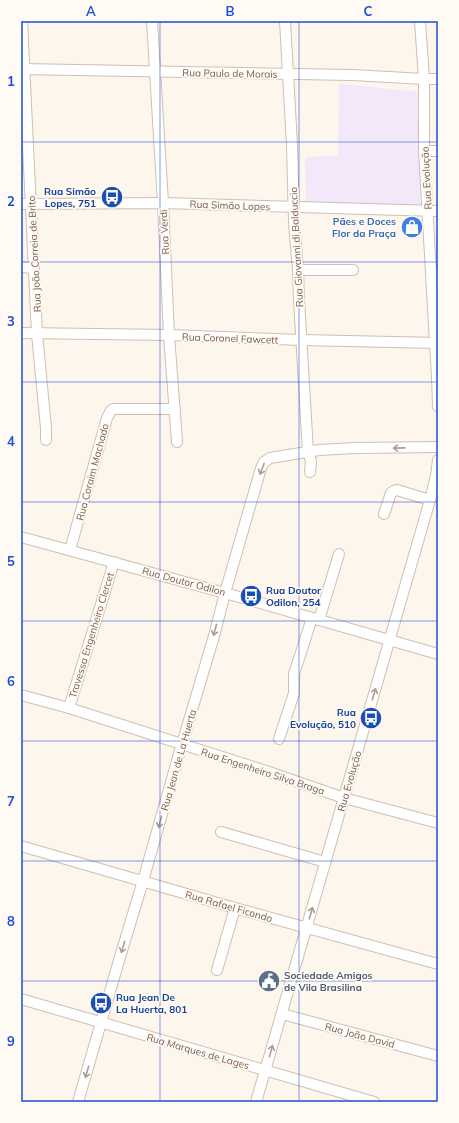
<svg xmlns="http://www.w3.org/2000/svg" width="459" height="1123" font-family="Mulish,sans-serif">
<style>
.education{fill:#f3e8fa}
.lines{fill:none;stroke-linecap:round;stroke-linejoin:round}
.minor-casing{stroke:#d1beb0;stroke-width:12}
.minor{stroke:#fff;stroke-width:10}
.oneway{stroke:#af9d94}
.grid{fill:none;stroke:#1d4ed8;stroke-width:1;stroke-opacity:0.55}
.labels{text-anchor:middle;stroke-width:3.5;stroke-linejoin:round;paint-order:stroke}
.street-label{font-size:10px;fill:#7a5c4d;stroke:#fffaf3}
.transit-label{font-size:10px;font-weight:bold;fill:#164399;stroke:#fffaf3;text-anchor:end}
.shop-label{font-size:10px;font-weight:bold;fill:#366cbe;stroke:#fffaf3;text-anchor:end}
.service-label{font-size:10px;font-weight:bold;fill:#4e5e75;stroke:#fffaf3;text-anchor:start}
.neatline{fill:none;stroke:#1d4ed8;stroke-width:1.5}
.grid-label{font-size:13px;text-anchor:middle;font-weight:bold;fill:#1d4ed8}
</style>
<rect width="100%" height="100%" fill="#fdf6ec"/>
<path class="education" d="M339,84L413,91L417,93L421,205L306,202L305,157L338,156Z"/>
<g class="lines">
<g class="minor-casing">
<g id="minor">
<path d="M22,21L37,334L46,428V440"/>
<path d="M152,21L163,203L169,335L177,442"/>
<path d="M285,21L292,145L294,222L298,270L299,300L308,452L311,461L310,472"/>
<path d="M420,21L424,79V151L437,377L438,406"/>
<path d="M21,69L352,75L424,79H438"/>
<path d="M424,151H438"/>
<path d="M21,204L163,203L438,211"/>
<path d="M21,267L34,268"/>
<path d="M298,270H353"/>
<path d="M21,333L169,335L301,340L438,343"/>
<path d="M384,514L391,493L394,491L397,490L430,500"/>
<path d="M21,537L225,593L438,654"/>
<path d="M70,550L107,418L110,412L113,409H175"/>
<path d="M319,620L339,554"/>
<path d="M21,695L69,708L269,772L344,798L438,823"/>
<path d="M69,708L114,562"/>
<path d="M279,739L294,693V674L312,618"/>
<path d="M221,832L325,862"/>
<path d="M21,846L235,908L438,964"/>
<path d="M217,970L235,908"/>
<path d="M21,999L374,1102"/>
<path d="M282,1014L438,1056"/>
<path d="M78,1102L120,957L143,881L179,754L214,636L225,593L261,468L264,462L270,458L319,450L355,448L438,447"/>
<path d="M256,1102L430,500L436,476L438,460"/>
</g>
</g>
<use href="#minor" class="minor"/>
</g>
<defs><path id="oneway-shaft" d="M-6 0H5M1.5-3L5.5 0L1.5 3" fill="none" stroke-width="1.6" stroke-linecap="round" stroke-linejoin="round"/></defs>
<g class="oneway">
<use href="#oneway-shaft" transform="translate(399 448) rotate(179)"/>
<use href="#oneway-shaft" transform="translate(262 469) rotate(111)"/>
<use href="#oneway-shaft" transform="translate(215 630) rotate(105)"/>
<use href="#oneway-shaft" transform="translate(374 694) rotate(-74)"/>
<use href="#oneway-shaft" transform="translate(160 822) rotate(106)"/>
<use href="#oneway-shaft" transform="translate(311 913) rotate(-74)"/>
<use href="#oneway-shaft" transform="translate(123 947) rotate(107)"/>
<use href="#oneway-shaft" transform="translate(271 1051) rotate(-74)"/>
<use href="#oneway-shaft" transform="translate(87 1072) rotate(106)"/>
</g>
<path class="grid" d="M160,21V1102M299,21V1102M21,142H438M21,262H438M21,382H438M21,502H438M21,621H438M21,741H438M21,861H438M21,981H438"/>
<defs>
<g id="bus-disc" transform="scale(1.15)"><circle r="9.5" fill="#1a4fb4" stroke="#fffaf3"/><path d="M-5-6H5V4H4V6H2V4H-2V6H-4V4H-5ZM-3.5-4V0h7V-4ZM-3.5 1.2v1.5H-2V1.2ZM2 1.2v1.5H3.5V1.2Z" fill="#fff"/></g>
<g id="shop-disc" transform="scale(1.15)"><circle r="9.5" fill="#3f7fe0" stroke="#fffaf3"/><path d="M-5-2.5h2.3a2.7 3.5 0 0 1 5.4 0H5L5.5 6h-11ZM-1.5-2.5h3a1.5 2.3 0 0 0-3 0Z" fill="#fff"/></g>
<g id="civic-disc" transform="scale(1.15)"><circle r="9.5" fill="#5c6f8a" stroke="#fffaf3"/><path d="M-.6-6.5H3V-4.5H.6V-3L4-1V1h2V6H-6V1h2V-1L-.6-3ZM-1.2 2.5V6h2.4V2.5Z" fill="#fff"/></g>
</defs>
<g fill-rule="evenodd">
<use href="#bus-disc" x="112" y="197"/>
<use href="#shop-disc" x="412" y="227"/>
<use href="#bus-disc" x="251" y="596"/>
<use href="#bus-disc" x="371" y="718"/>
<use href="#civic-disc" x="269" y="981"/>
<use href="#bus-disc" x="101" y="1003"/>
</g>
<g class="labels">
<g class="street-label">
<text transform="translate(230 73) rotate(1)" y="4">Rua Paulo de Morais</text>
<text transform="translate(426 178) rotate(-93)" y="4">Rua Evolução</text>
<text transform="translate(230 205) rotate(2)" y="4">Rua Simão Lopes</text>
<text transform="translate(164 232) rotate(-93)" y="4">Rua Verdi</text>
<text transform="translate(296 247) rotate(-93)" y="4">Rua Giovanni di Balduccio</text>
<text transform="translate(34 254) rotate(-93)" y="4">Rua João Correia de Brito</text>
<text transform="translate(230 338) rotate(2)" y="4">Rua Coronel Fawcett</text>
<text transform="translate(92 472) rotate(-75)" y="4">Rua Coraim Machado</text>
<text transform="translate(184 581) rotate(15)" y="4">Rua Doutor Odilon</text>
<text transform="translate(91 635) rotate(-73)" y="4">Travessa Engenheiro Clercet</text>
<text transform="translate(178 760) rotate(-74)" y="4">Rua Jean de La Huerta</text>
<text transform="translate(263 771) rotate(18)" y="4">Rua Engenheiro Silva Braga</text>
<text transform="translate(349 781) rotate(-74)" y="4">Rua Evolução</text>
<text transform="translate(229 906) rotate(16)" y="4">Rua Rafael Ficondo</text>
<text transform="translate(360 1035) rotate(15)" y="4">Rua João David</text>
<text transform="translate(198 1051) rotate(16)" y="4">Rua Marques de Lages</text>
</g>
<g class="transit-label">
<text x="96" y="195">Rua Simão<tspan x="96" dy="12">Lopes, 751</tspan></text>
<text x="266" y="594" text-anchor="start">Rua Doutor<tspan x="266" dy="12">Odilon, 254</tspan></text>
<text x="356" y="716">Rua<tspan x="356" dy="12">Evolução, 510</tspan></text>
<text x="116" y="1001" text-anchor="start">Rua Jean De<tspan x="116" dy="12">La Huerta, 801</tspan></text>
</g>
<g class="shop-label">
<text x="396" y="225">Pães e Doces<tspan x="396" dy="12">Flor da Praça</tspan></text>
</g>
<g class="service-label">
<text x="284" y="979">Sociedade Amigos<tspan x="284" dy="12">de Vila Brasilina</tspan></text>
</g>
</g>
<rect width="459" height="1123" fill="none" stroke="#fffaf3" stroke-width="44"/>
<rect x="22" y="22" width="415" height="1079" class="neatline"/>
<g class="grid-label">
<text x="91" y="16">A</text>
<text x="230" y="16">B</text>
<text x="368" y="16">C</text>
<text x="11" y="86">1</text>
<text x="11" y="206">2</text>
<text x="11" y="326">3</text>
<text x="11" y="446">4</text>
<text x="11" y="566">5</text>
<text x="11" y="686">6</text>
<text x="11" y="806">7</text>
<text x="11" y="926">8</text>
<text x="11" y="1046">9</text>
</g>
</svg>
